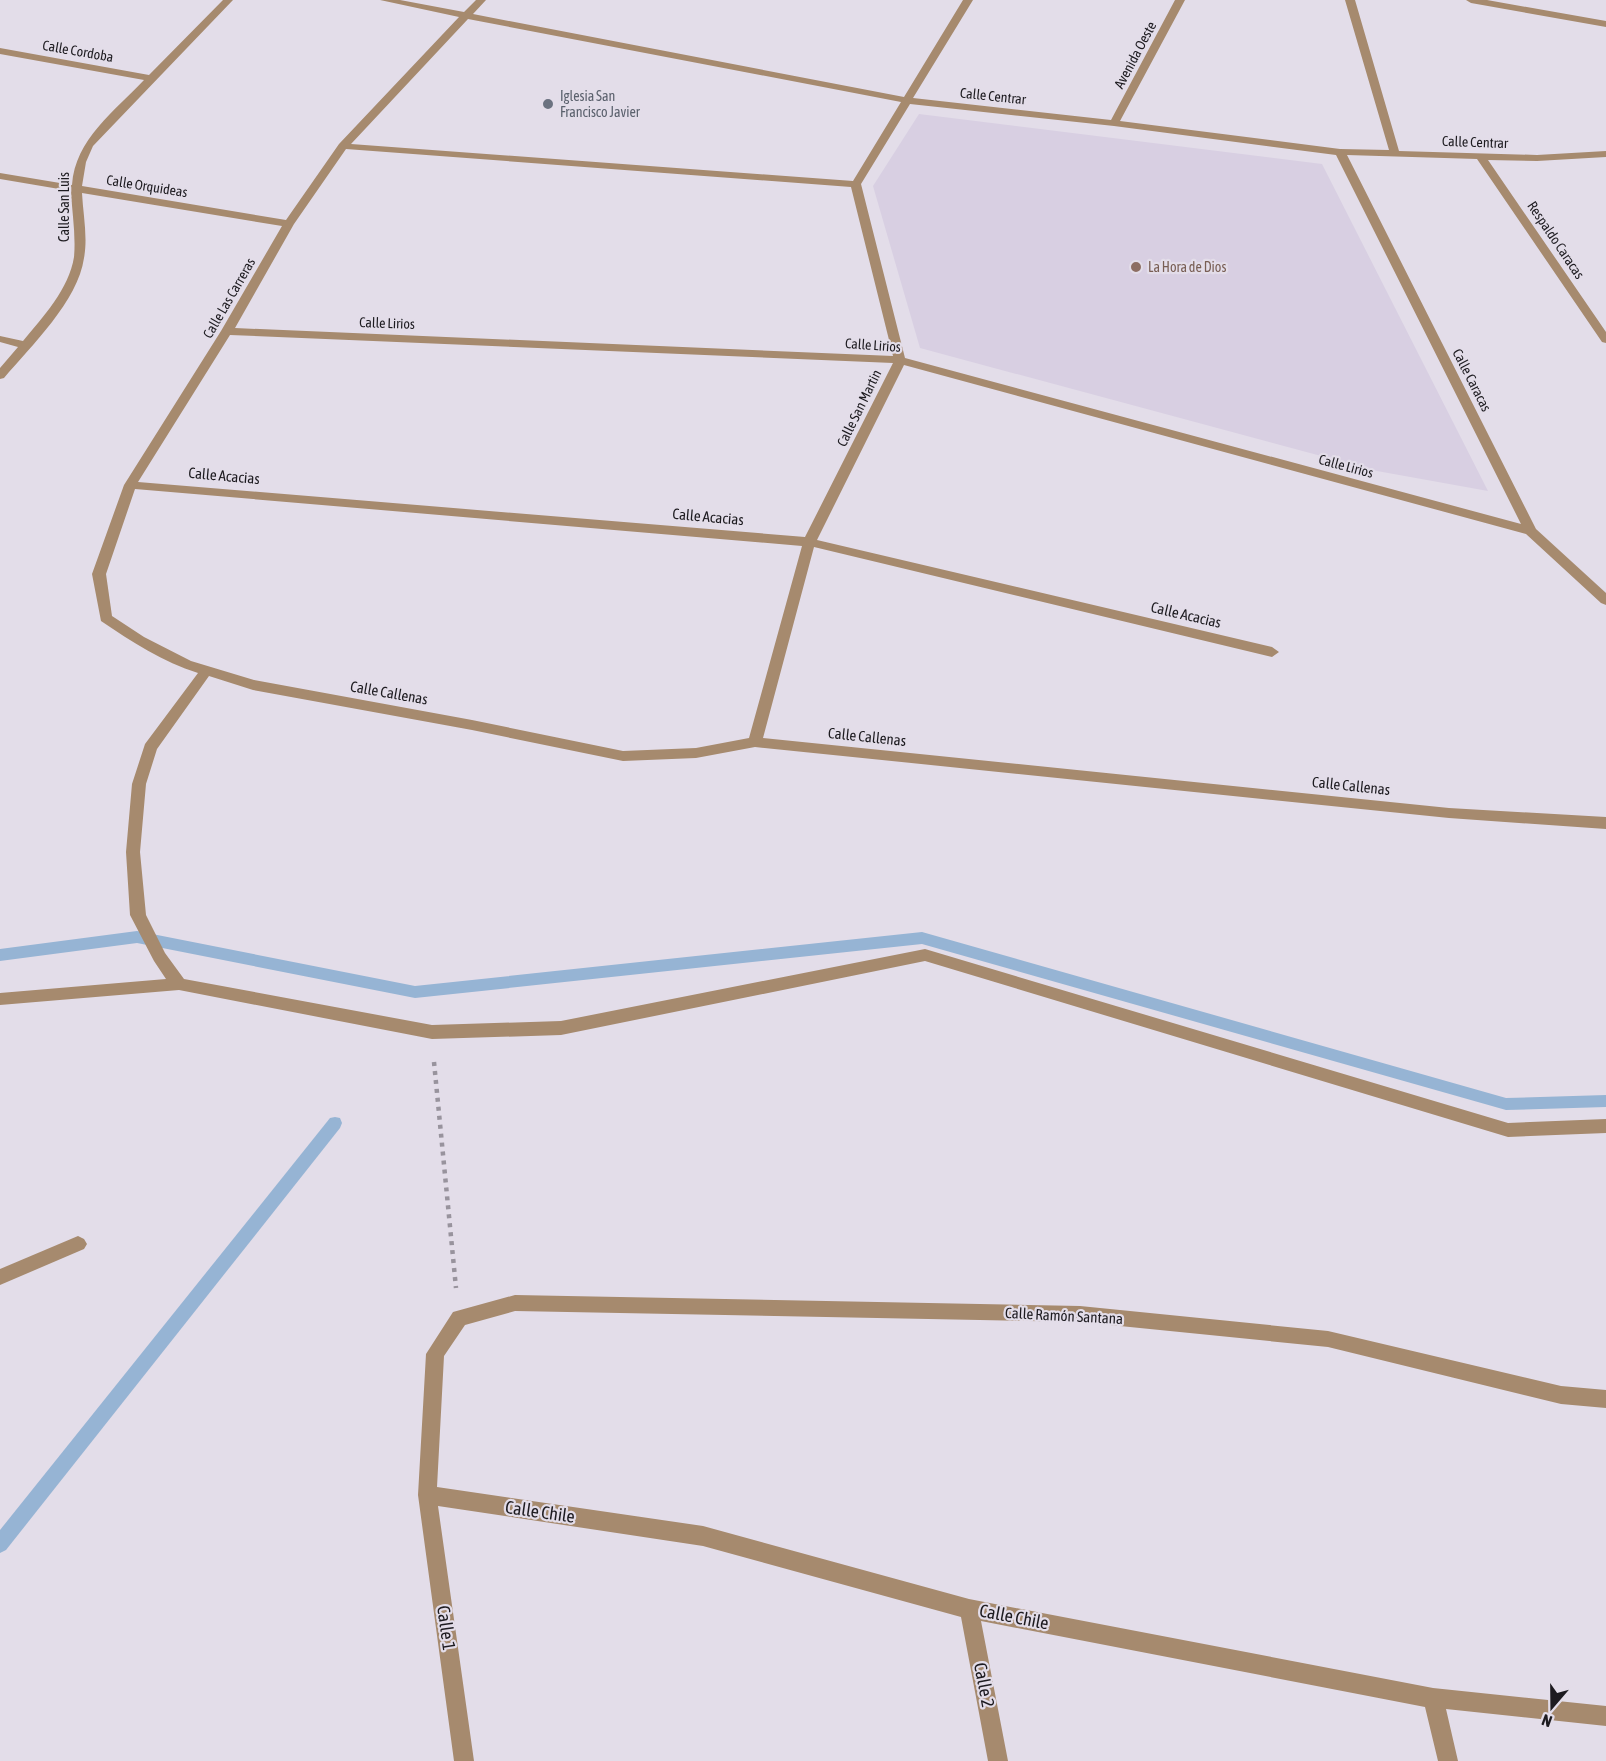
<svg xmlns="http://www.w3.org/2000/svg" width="1606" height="1761" font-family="'Asap Condensed',sans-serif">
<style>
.built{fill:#d8cfe2}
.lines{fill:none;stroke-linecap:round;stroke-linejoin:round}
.stream{fill:#96b4d4;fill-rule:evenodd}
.path{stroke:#98939d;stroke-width:4.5;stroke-dasharray:4 5;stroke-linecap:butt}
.street{fill:#a68a6e;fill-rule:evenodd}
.worship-dot{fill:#6b7280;stroke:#e3dde9;stroke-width:2}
.education-dot{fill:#8d6e63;stroke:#e3dde9;stroke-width:2}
.labels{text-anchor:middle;stroke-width:4.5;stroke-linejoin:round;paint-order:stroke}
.far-street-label{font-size:14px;fill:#1d1b20;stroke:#e3dde9}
.far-worship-label{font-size:14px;fill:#5b616d;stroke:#e3dde9;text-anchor:start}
.far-education-label{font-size:14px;fill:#785e54;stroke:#e3dde9;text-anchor:start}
.street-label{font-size:15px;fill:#1d1b20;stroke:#e3dde9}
.near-street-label{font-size:18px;fill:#1d1b20;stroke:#e3dde9}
</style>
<rect width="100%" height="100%" fill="#e3dde9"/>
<path class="built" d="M919,114L1322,164L1488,491L1377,471L920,348L873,186Z"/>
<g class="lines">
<g class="stream">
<path d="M137,931L415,986L922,932L1506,1098L1606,1095V1107L1506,1110L922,944L415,998L137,943L0,961V949Z"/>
<path d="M335,1117L340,1118L342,1123L340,1128L6,1550L0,1553V1530L330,1118Z"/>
</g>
<path class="path" d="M434,1062L456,1288"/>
<g class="street">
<path d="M223,0H233L93,146L86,162L82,186L286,220L339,144L459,17L380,0H400L464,12L476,0H486L473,14L904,97L963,0H973L913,98L1111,120L1175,0H1185L1120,121L1340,149L1389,150L1345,0H1355L1399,151L1537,155L1606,151V157L1537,161L1488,160L1606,332V343L1602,342L1477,159L1347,155L1536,529L1606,593V605L1601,603L1526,534L904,365L817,540L1272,647L1279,652L1272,657L814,547L763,738L1449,808L1606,817V829L1449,818L755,747L696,758L623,761L472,730L253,690L209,676L157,749L146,784L140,852L146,915L165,953L184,979L432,1025L561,1021L925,949L1508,1123L1606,1119V1133L1508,1137L925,961L561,1035L432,1039L179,990L0,1005V993L166,979L154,961L130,915L126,852L132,784L145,744L198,673C163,662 132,642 101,621L92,574L124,485L221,331L282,226L82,193C83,214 88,237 84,258C78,301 31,346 4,378L0,379V368L18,347L0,342V336L23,341C43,317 69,289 74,257C76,235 72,213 71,191L0,179V173L72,185C75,139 115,111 144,80L0,54V48L149,75ZM468,19L901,102L853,181L351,144ZM910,104L1114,126L1336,155L1521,524L905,358L861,184ZM346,149L851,187L893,356L235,328L294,224ZM230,335L893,363L805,537L138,482ZM135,489L802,546L749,738L696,748L623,751L472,720L254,680L191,661L144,637L112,616L106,574Z"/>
<path d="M1466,0H1487L1606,21V27L1471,3Z"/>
<path d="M78,1236L84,1239L87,1244L84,1249L0,1285V1269Z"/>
<path d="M515,1295L1080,1306L1328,1331L1561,1386L1606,1390V1408L1561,1404L1328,1347L1080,1322L515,1311L465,1325L444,1356L437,1487L703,1526L969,1599L1433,1688L1606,1706V1726L1446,1709L1458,1761H1438L1425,1707L981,1621L1008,1761H988L961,1617L703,1546L438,1506L474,1761H454L418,1495L426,1354L453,1312Z"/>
</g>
</g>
<circle class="worship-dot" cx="548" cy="104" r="6"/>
<circle class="education-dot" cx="1136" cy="267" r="6"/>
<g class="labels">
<g class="far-street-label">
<text transform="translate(78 51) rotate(10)" y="5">Calle Cordoba</text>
<text transform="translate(1135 55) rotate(-62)" y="5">Avenida Oeste</text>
<text transform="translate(993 96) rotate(6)" y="5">Calle Centrar</text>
<text transform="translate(1475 142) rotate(2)" y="5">Calle Centrar</text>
<text transform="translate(147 186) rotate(9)" y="5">Calle Orquideas</text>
<text transform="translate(64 207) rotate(-90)" y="5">Calle San Luis</text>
<text transform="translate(1556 240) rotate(56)" y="5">Respaldo Caracas</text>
<text transform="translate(229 298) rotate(-60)" y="5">Calle Las Carreras</text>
<text transform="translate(387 323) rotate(2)" y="5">Calle Lirios</text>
<text transform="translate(873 345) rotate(4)" y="5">Calle Lirios</text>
<text transform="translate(1472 380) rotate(63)" y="5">Calle Caracas</text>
<text transform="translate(859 408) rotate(-64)" y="5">Calle San Martin</text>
<text transform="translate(1346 466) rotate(15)" y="5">Calle Lirios</text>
</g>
<g class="far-worship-label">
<text x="560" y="101">Iglesia San<tspan x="560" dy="16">Francisco Javier</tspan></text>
</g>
<g class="far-education-label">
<text x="1148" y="272">La Hora de Dios</text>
</g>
<g class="street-label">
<text transform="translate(224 476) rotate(5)" y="5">Calle Acacias</text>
<text transform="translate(708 517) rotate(5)" y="5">Calle Acacias</text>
<text transform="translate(1186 615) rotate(13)" y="5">Calle Acacias</text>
<text transform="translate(389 693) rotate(10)" y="5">Calle Callenas</text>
<text transform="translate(867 737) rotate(6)" y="5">Calle Callenas</text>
<text transform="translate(1351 786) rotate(6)" y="5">Calle Callenas</text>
<text transform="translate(1064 1316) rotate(3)" y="5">Calle Ramón Santana</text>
</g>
<g class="near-street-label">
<text transform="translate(540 1512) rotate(8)" y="6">Calle Chile</text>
<text transform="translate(1014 1617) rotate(11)" y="6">Calle Chile</text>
<text transform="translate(446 1628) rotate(82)" y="6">Calle 1</text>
<text transform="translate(984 1685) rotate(79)" y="6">Calle 2</text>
</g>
</g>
<g transform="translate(1552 1707) rotate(200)" stroke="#e3dde9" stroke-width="4.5" paint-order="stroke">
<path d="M0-4.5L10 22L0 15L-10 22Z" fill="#1d1b20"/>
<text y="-9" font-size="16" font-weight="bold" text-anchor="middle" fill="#1d1b20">N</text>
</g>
</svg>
